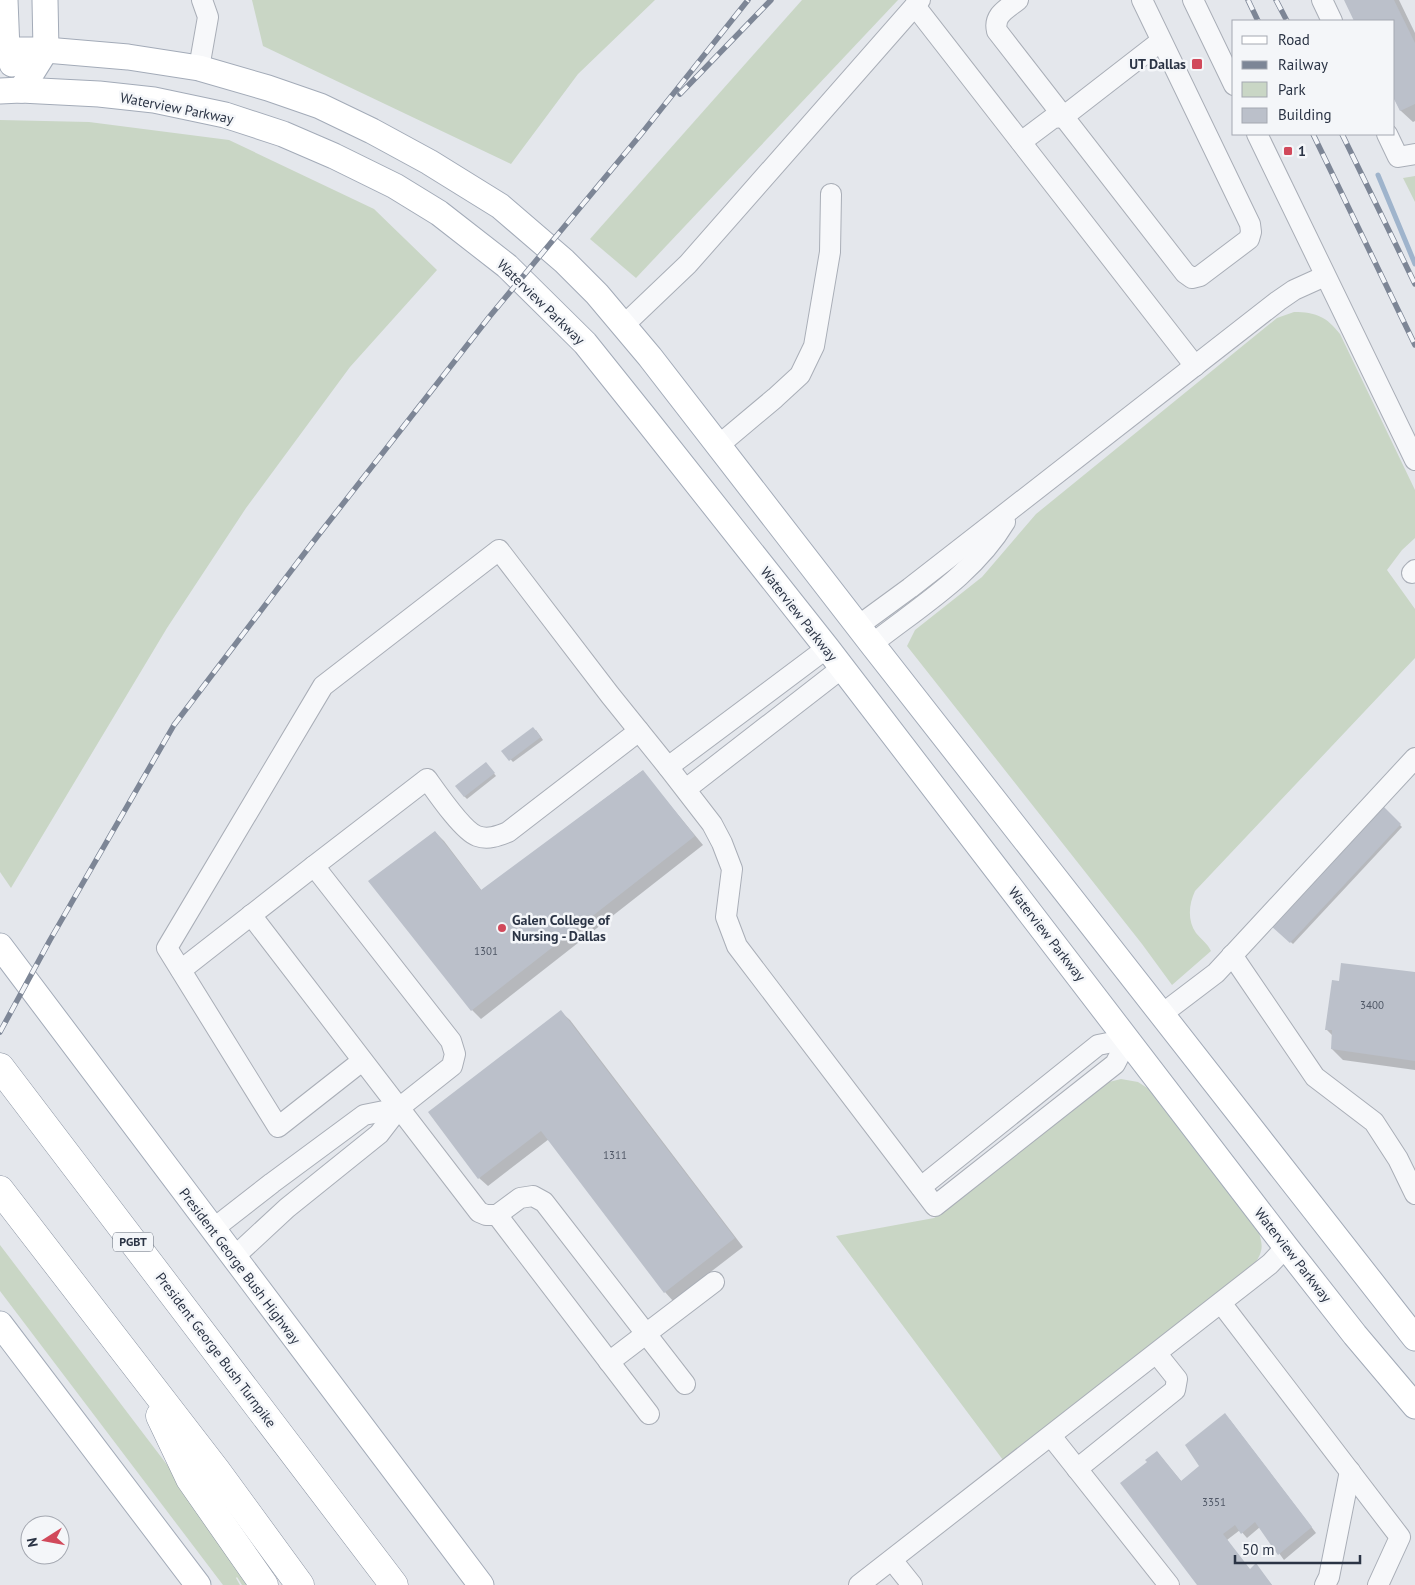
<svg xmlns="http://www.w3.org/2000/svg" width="1415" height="1585" font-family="'PT Sans',sans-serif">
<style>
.green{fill:#c9d6c5}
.shadow{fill:#0003}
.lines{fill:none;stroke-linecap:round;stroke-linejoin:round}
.stream{stroke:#9fb4cc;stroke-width:5}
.building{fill:#bbc0ca}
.minor-casing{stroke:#a9aeb7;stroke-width:22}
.major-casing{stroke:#a3abb8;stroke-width:27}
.highway-casing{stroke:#8b94a3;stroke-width:29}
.minor{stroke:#f7f8fa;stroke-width:20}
.major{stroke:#fff;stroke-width:25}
.highway{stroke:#fff;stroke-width:28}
.rail-casing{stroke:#7d8696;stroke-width:5.5}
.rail{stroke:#f4f6f9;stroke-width:4;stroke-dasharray:11;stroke-linecap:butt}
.poi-dot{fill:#d1495b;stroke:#f4f6f9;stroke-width:2}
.labels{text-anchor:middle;stroke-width:5;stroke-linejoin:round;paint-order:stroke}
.number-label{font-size:11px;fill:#4f5766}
.shield{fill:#f4f6f9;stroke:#676e7b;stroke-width:1}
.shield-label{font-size:12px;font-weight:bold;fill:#2b3445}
.poi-label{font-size:14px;font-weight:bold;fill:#2b3445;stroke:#f4f6f9;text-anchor:start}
.street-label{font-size:14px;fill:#2b3445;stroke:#f4f6f9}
</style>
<rect width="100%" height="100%" fill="#e4e7ec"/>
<g class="green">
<path d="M252,0H655L578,74L511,164L263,46Z"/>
<path d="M802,0H898L636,278L590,239Z"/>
<path d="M0,120L89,122L229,140L374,209L437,270L350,367L246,508L167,628L11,888L0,872Z"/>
<path d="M1415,176V202L1403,178Z"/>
<path d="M1294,312C1316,312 1327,317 1340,334L1415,490V538L1402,550L1387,570L1415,609V658L1195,891C1189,904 1187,920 1196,933C1202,940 1207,943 1211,951L1172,985L1142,944L907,646L915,630L982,577L1036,514L1277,318Z"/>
<path d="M1121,1079L1138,1082L1149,1089L1259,1233C1263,1245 1263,1252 1255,1263L1003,1460L836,1236L934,1218L1105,1083Z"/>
<path d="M0,1245L209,1520L248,1585H242L237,1577L236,1578L240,1585H223L0,1291Z"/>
</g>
<g class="shadow">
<path d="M1345,0H1399L1415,33V121L1413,122L1401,111L1394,98V21H1355Z"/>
<path d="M536,730L543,740L513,762L503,751Z"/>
<path d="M488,766L496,776L467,799L464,796Z"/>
<path d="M642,771L703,845L481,1019L472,1010L370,881L435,832L444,841L482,891Z"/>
<path d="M1381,806L1402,827L1293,944L1272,925Z"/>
<path d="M1415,973V1070L1343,1060L1332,1049L1333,1036L1326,1029Z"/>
<path d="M561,1012L570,1020L743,1247L673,1301L665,1292L549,1139L488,1186L479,1178Z"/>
<path d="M1230,1420L1316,1533L1284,1560L1260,1527L1247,1538L1240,1530L1227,1540L1250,1570L1256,1565L1272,1585H1199L1149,1462L1157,1452L1182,1482L1201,1466Z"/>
</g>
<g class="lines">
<path class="stream" d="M1378,175L1415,264"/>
</g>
<g class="building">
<path d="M1344,0H1394L1415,43V104L1400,111L1394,99V21H1354Z"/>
<path d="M533,727L541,737L509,761L501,751Z"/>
<path d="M486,762L495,773L464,797L455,786Z"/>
<path d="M643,770L695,836L471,1011L368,881L435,831L481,890Z"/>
<path d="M1381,804L1401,824L1290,943L1270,925Z"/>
<path d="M1341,963L1415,972V1061L1331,1049L1332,1030H1325L1332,980L1339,981Z"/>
<path d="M561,1010L735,1238L664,1293L541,1131L478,1179L428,1112Z"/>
<path d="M1225,1413L1312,1527L1278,1555L1255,1522L1241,1534L1235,1525L1223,1534L1250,1569L1256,1563L1272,1585H1197L1120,1483L1147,1462L1145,1460L1157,1451L1181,1481L1199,1466L1185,1445Z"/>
</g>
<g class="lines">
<g class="minor-casing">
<g id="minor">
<path d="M1018,0C1007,9 993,15 997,31L1185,273L1192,278L1200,276L1249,239L1251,232L1250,224L1142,0"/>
<path d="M1193,0L1234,85"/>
<path d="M1322,0L1332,21"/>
<path d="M915,6L1195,366"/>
<path d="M199,68L208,17L202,0"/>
<path d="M1257,134L1415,460"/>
<path d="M1387,134L1398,157L1415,154"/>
<path d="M1021,142L1053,118L1063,117L1161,41"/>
<path d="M624,325L688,264L920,0"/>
<path d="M719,445L775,398L800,375L814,346L830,252L831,194"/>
<path d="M1412,573L1415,570"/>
<path d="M858,626L910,588L1278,301L1294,290L1325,276"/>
<path d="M872,644C919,607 974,574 1005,522"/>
<path d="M668,767L827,648"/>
<path d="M686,789L842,668"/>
<path d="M251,915L479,1212L486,1215H497L649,1414"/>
<path d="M1232,955L1315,1077L1374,1122L1398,1159L1415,1194"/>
<path d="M181,970L314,866"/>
<path d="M1162,1014L1216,973L1415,758"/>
<path d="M362,1061L278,1127L167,948L323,686L499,550L610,695L668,767L712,824L722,843L732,869L726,917L737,946L935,1206L1115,1064L1128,1039"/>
<path d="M921,1187L1098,1045L1128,1039"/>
<path d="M497,1215L520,1198L533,1196L544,1202L685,1384"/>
<path d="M213,1229L272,1183L364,1115L399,1108"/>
<path d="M234,1257L287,1208L379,1134L399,1108L452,1066L455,1054L451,1041L314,866L427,779C437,793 463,831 477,836C488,840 498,836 508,832L639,731"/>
<path d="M1221,1303L1400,1537L1378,1585"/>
<path d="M609,1362L714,1282"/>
<path d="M1051,1436L1169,1585"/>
<path d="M1077,1469L1175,1390L1177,1379L1157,1354"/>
<path d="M892,1560L912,1585"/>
<path d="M859,1585L1270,1264L1286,1247"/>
<path d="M1325,1585L1329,1577L1350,1471"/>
</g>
</g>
<g class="major-casing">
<g id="major">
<path d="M5,0L7,50L12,64"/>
<path d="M0,50H46L128,57L199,68L268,88L320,106L372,131L429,162L500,206L564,261L597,294L650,357L872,644L1415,1338"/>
<path d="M21,90L46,50L45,0"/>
<path d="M0,91L21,90L99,94L154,100L225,115L283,134L334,156L395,186L439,213L507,266L585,343L645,418L827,648L1286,1247L1355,1335L1415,1406"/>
<path d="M0,946L481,1585"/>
<path d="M0,1324L198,1585"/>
</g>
</g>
<g class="highway-casing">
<g id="highway">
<path d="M0,1067L394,1585"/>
<path d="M0,1190L216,1470L300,1585"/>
<path d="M160,1416L190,1479L264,1585"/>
</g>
</g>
<use href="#minor" class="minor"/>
<use href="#major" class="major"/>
<use href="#highway" class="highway"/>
<g class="rail-casing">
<g id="rail">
<path d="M1248,0L1258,21"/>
<path d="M1276,0L1287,21"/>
<path d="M680,94L771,0"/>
<path d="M1313,134L1415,345"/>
<path d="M1342,134L1415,284"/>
<path d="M0,1032L50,940L174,725L313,542L490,316L642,133L748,0"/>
</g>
</g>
<use href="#rail" class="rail"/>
</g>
<g class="poi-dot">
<rect x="1191" y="58" width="12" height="12" rx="2.5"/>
<rect x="1283" y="146" width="10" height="10" rx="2.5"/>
<circle cx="502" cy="928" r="5"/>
</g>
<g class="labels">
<g class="number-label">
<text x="486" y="955">1301</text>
<text x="1372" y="1009">3400</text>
<text x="615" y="1159">1311</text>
<text x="1214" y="1506">3351</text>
</g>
<rect class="shield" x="113" y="1232.5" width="40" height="19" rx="4"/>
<g class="shield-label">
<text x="133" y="1246">PGBT</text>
</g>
<g class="poi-label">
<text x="1186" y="69" text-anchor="end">UT Dallas</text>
<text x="1298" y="156">1</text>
<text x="512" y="925">Galen College of<tspan x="512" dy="16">Nursing - Dallas</tspan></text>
</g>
<g class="street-label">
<text transform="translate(177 108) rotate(11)" y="5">Waterview Parkway</text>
<text transform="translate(541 302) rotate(44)" y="5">Waterview Parkway</text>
<text transform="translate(799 614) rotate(52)" y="5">Waterview Parkway</text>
<text transform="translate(1047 934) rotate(52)" y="5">Waterview Parkway</text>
<text transform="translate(1293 1255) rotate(52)" y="5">Waterview Parkway</text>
<text transform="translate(240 1266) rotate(53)" y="5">President George Bush Highway</text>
<text transform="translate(216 1350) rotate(53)" y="5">President George Bush Turnpike</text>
</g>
</g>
<rect x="1232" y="20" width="162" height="115" fill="#f4f6f9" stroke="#a4a8b1"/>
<rect x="1242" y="36" width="25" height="8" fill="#ffffff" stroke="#a4a8b1"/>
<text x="1278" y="45" font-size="15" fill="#2b3445">Road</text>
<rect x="1242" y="61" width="25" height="8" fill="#7d8696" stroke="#a4a8b1"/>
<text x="1278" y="70" font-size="15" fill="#2b3445">Railway</text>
<rect x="1242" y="82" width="25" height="15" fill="#c9d6c5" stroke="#a4a8b1"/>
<text x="1278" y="95" font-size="15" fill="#2b3445">Park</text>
<rect x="1242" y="108" width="25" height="15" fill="#bbc0ca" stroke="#a4a8b1"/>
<text x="1278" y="120" font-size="15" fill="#2b3445">Building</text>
<g transform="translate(45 1540) rotate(259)"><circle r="24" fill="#f4f6f9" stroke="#a4a8b1"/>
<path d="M0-4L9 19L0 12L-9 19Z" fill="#d1495b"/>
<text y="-8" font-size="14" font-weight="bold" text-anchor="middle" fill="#2b3445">N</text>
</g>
<path d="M1235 1555v8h125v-8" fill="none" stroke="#2b3445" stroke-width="2.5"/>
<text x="1242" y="1555" font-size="15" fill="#2b3445" stroke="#f4f6f9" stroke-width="4" paint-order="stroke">50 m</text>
</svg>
